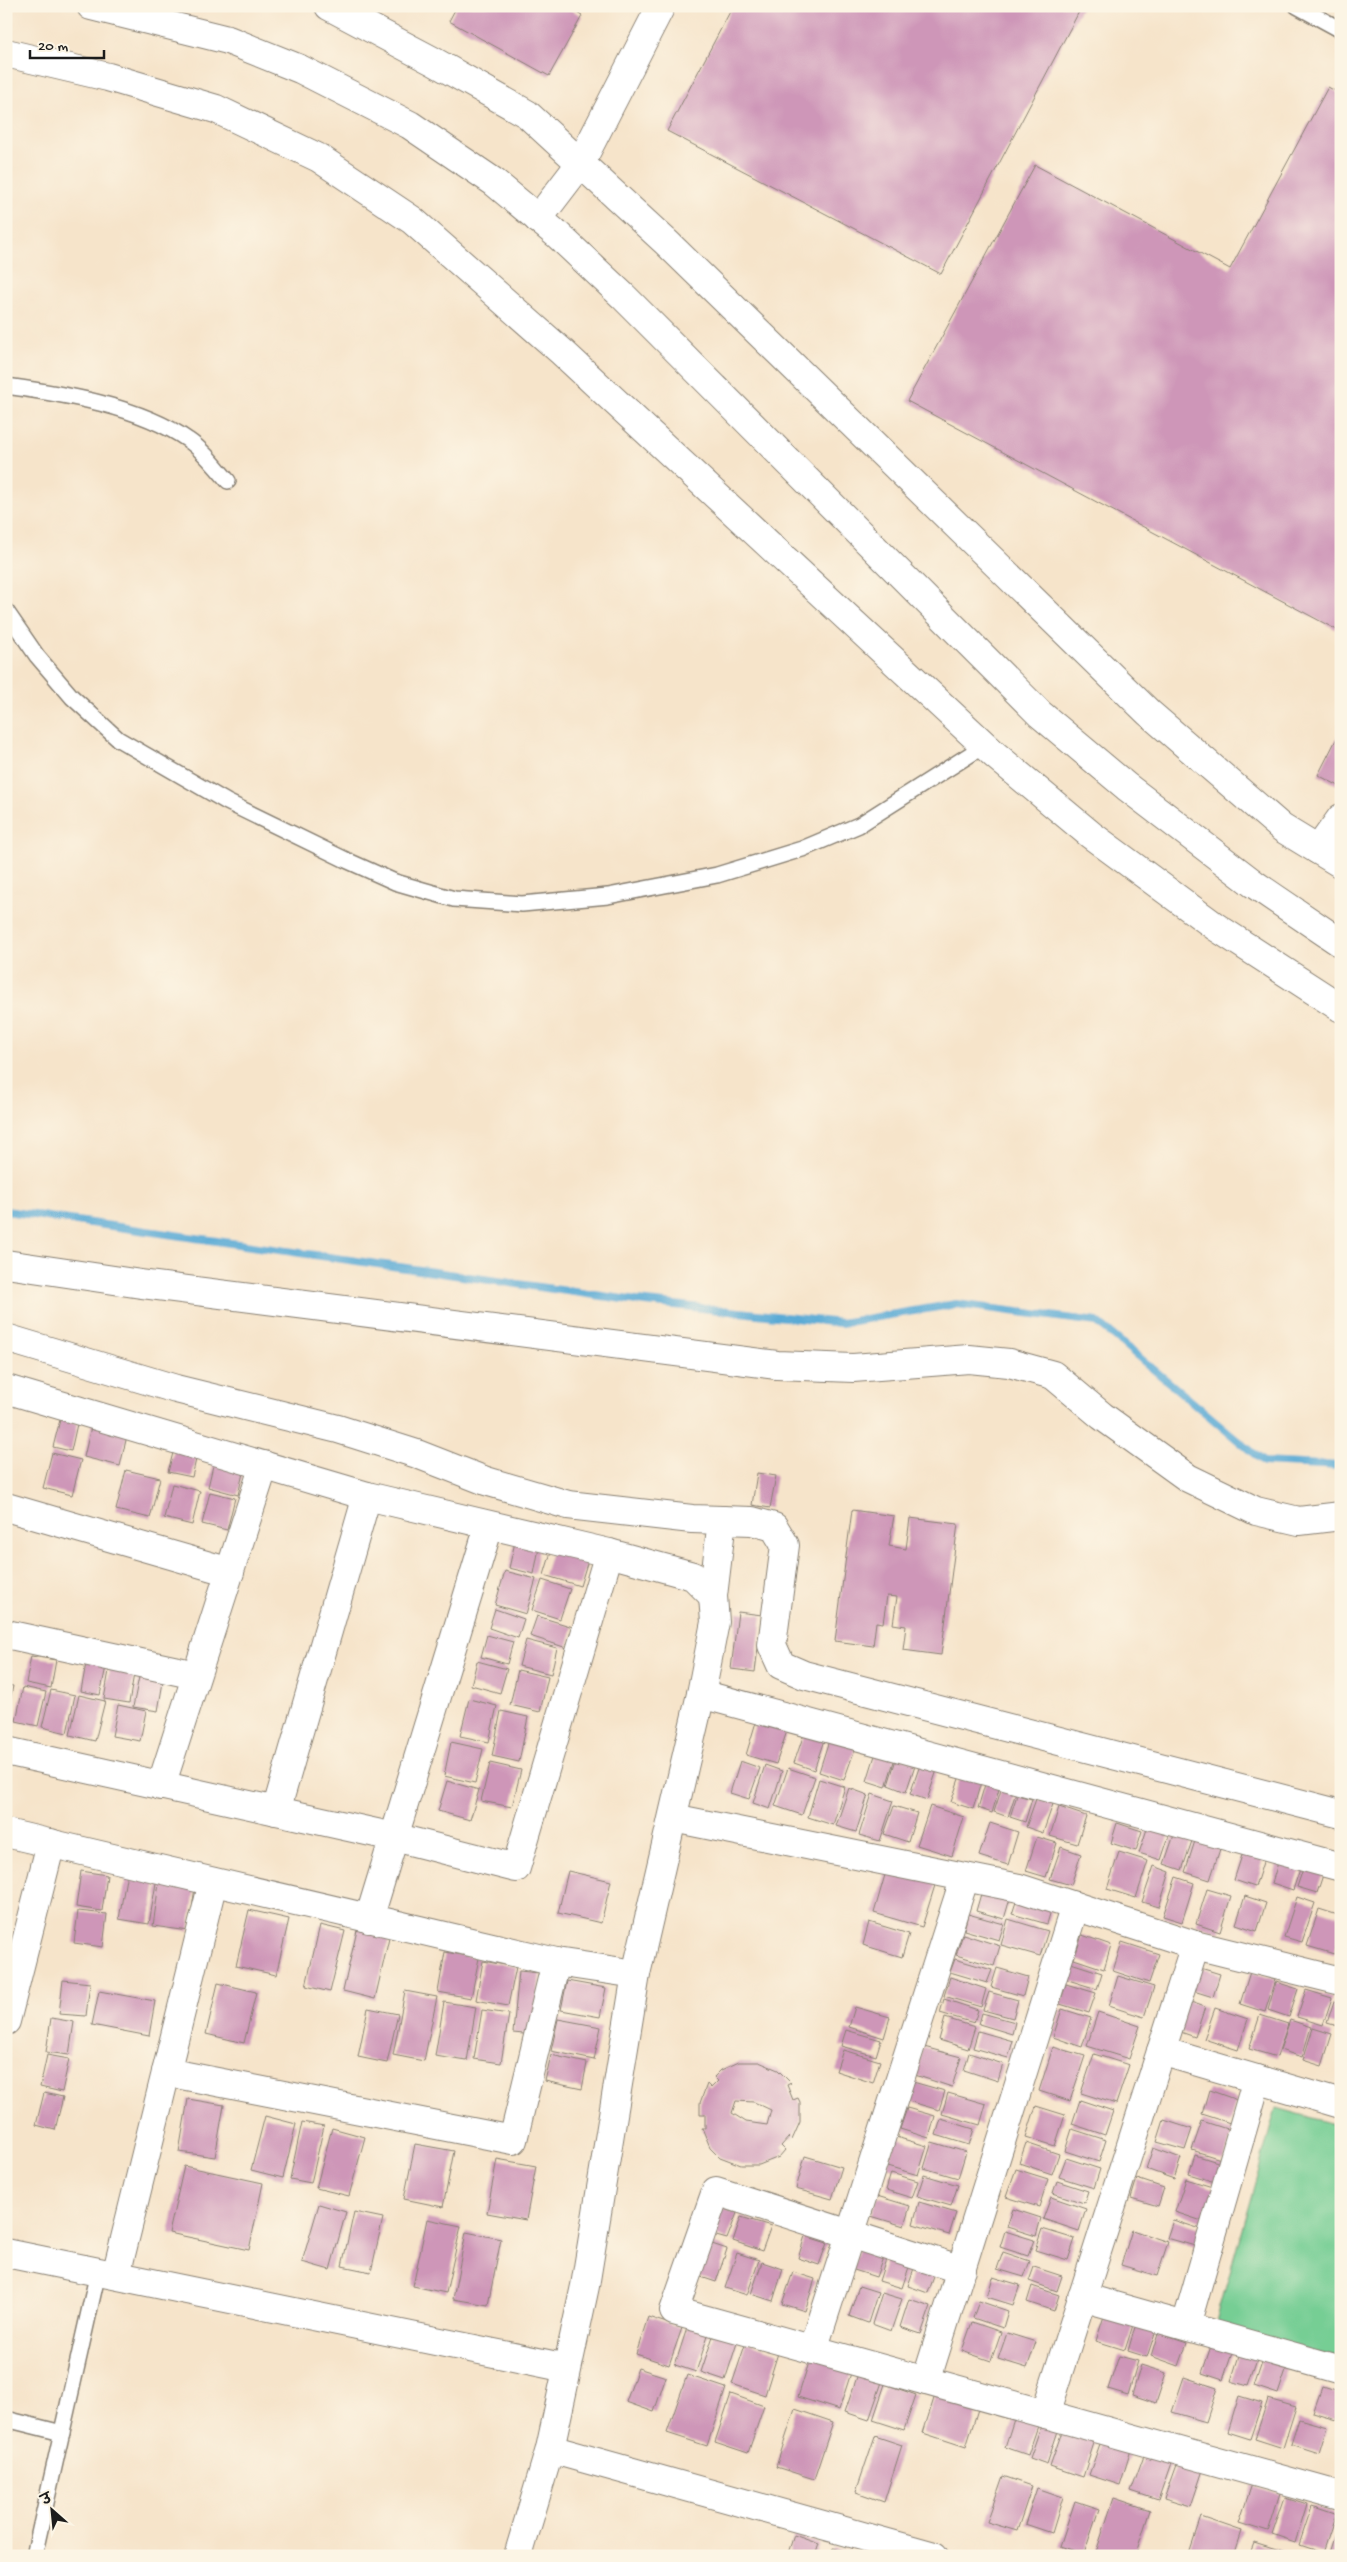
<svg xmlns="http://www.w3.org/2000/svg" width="1347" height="2562" font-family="'Gochi Hand','Playpen Sans Deva',sans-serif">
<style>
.green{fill:#76ce94;stroke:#497558}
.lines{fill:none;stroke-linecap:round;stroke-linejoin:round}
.stream{stroke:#5aaad5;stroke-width:8}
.building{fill:#ce96b8;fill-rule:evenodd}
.lane-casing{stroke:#898073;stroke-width:18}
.street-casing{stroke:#898073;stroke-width:30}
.secondary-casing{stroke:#898073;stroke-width:30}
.lane{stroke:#fff;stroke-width:15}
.street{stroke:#fff;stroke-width:28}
.secondary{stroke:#fff;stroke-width:28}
</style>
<rect width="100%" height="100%" fill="#fcf5e5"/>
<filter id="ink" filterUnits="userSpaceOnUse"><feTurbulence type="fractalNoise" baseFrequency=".02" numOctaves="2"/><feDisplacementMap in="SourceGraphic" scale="10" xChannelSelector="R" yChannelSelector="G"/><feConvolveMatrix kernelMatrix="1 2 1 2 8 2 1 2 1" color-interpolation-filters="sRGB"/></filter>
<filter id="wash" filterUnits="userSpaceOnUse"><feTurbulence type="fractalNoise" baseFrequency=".0096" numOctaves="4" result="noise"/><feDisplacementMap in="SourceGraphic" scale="20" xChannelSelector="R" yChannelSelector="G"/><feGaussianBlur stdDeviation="1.12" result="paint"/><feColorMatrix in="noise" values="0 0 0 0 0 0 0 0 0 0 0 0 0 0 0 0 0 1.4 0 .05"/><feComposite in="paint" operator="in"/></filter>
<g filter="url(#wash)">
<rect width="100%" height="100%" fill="#f6e4ca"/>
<path class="green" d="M1276,2108L1341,2126V2360L1215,2325Z"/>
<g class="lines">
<path class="stream" d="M6,1211L637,1301L841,1323L956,1304L1097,1322L1264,1462L1341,1466"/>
</g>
<g id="blocks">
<g class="building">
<path d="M457,6H565L582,16L549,76L449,21Z"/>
<path d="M733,6H1082L941,274L667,131Z"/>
<path d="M1328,87L1341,94V623L1337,630L907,401L1035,165L1230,269Z"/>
<path d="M1341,730V787L1318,775Z"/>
<path d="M93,1418L129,1427L120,1466L84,1457Z"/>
<path d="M60,1420L77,1424L71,1451L53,1447Z"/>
<path d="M174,1449L197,1455L192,1477L168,1472Z"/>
<path d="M52,1453L81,1460L72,1495L43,1488Z"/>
<path d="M215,1457L245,1464L238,1495L208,1487Z"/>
<path d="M126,1470L160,1478L150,1518L116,1510Z"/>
<path d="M757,1473L776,1476L770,1508L752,1505Z"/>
<path d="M172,1484L200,1491L192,1525L164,1518Z"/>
<path d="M210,1492L235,1498L227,1530L202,1524Z"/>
<path d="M852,1510L894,1516L889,1546L906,1549L910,1518L958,1524L941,1655L903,1650L906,1626L893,1624L897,1597L887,1596L883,1623L876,1622L873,1646L835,1641Z"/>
<path d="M515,1542L539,1548L534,1574L509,1568Z"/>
<path d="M552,1549L588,1560L580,1586L544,1575Z"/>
<path d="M505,1571L536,1579L526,1614L495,1605Z"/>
<path d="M542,1580L570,1589L560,1619L532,1610Z"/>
<path d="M495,1609L524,1619L518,1638L489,1628Z"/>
<path d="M738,1612L762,1615L755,1672L731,1669Z"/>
<path d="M537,1616L573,1627L567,1648L530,1636Z"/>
<path d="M487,1635L513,1642L507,1664L481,1657Z"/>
<path d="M526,1640L557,1648L551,1674L519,1666Z"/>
<path d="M31,1656L56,1660L51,1688L26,1683Z"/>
<path d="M87,1658L107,1662L100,1695L81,1691Z"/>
<path d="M477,1661L507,1669L500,1693L471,1685Z"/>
<path d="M110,1665L135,1668L129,1703L104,1699Z"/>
<path d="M518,1670L548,1677L540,1712L510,1705Z"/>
<path d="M139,1677L163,1682L158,1711L133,1707Z"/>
<path d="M6,1685L13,1686L7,1714L6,1713Z"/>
<path d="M23,1687L46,1692L38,1726L16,1721Z"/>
<path d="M51,1690L75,1695L67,1733L42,1727Z"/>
<path d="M79,1695L105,1701L95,1741L70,1735Z"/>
<path d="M469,1699L497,1706L489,1742L460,1736Z"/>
<path d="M118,1705L146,1711L140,1741L112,1736Z"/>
<path d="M501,1711L528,1717L519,1762L492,1756Z"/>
<path d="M756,1722L787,1731L776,1764L746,1755Z"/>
<path d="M805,1731L825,1737L814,1770L794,1763Z"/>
<path d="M830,1737L856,1746L844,1780L819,1772Z"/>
<path d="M451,1742L483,1749L475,1783L444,1776Z"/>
<path d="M876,1752L895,1758L886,1787L867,1781Z"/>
<path d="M897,1756L916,1762L906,1792L888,1785Z"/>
<path d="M740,1761L760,1768L749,1799L730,1793Z"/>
<path d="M490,1763L521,1770L512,1807L481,1801Z"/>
<path d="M765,1765L782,1771L770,1809L753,1803Z"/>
<path d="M920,1765L937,1770L927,1800L910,1794Z"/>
<path d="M788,1768L815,1777L802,1815L775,1806Z"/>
<path d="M961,1773L982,1779L973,1809L951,1802Z"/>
<path d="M819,1779L845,1787L833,1825L808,1817Z"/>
<path d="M447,1781L479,1790L470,1820L438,1811Z"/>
<path d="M986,1781L1000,1786L992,1813L978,1808Z"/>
<path d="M1002,1787L1016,1792L1008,1817L994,1812Z"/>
<path d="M849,1788L868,1795L856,1832L836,1826Z"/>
<path d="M872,1794L893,1801L880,1841L859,1835Z"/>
<path d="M1017,1795L1032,1799L1025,1822L1010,1817Z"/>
<path d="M1036,1799L1053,1804L1043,1833L1026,1827Z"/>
<path d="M894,1806L917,1813L908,1842L884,1834Z"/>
<path d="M930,1806L964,1817L952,1856L917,1845Z"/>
<path d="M1059,1807L1086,1816L1077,1844L1050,1836Z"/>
<path d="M990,1823L1018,1832L1008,1865L979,1856Z"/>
<path d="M1117,1823L1142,1831L1136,1851L1111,1843Z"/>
<path d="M1148,1826L1170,1833L1161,1860L1139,1853Z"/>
<path d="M1175,1832L1193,1838L1182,1870L1164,1864Z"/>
<path d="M1037,1837L1057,1843L1046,1877L1026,1871Z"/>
<path d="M1195,1841L1220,1849L1210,1880L1185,1872Z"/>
<path d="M1061,1847L1081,1854L1071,1885L1050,1879Z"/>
<path d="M1244,1849L1265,1856L1255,1887L1234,1880Z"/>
<path d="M1119,1852L1148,1861L1136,1898L1107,1889Z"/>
<path d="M1280,1856L1302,1863L1293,1890L1272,1883Z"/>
<path d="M1154,1866L1170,1872L1159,1907L1142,1902Z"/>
<path d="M1304,1866L1324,1872L1317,1893L1297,1887Z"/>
<path d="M887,1868L936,1882L922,1927L874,1913Z"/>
<path d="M81,1871L107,1875L102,1911L76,1907Z"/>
<path d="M568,1871L611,1881L601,1923L558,1913Z"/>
<path d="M127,1872L157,1877L149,1924L119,1919Z"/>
<path d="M160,1875L196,1880L189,1931L153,1926Z"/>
<path d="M1176,1877L1194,1883L1182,1922L1163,1916Z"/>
<path d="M983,1887L1011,1895L1004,1919L976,1911Z"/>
<path d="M1207,1889L1231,1896L1220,1932L1196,1924Z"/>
<path d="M1018,1896L1052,1907L1047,1924L1012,1914Z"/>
<path d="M1245,1896L1266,1903L1257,1931L1236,1924Z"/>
<path d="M1297,1897L1315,1903L1302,1942L1284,1937Z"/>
<path d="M1319,1909L1341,1916V1932L1334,1954L1307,1946Z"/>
<path d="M249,1910L289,1919L276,1975L236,1966Z"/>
<path d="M78,1911L107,1914L103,1947L74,1943Z"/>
<path d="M968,1914L1004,1924L999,1940L964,1930Z"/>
<path d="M1008,1919L1048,1931L1040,1956L1001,1945Z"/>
<path d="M869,1922L909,1934L902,1957L863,1945Z"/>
<path d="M320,1925L345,1931L330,1992L306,1986Z"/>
<path d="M358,1926L390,1934L375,1999L343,1991Z"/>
<path d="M963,1934L1000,1946L994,1966L956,1955Z"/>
<path d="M1082,1935L1111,1945L1104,1969L1074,1959Z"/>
<path d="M1122,1942L1159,1954L1149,1983L1113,1971Z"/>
<path d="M445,1952L479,1958L471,1998L438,1992Z"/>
<path d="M955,1959L992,1970L987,1983L950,1972Z"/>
<path d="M483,1961L516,1967L508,2006L476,2000Z"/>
<path d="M1071,1963L1102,1973L1097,1989L1065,1979Z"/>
<path d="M1194,1966L1220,1974L1213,1997L1187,1989Z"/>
<path d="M997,1968L1028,1977L1023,1996L991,1987Z"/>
<path d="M519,1971L540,1973L534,2035L513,2033Z"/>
<path d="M1250,1972L1275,1980L1265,2012L1240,2004Z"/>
<path d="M1118,1976L1154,1987L1144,2017L1109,2006Z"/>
<path d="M950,1977L986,1989L981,2007L944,1996Z"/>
<path d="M63,1980L90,1983L86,2016L59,2014Z"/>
<path d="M567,1981L606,1988L600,2017L561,2010Z"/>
<path d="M1276,1982L1298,1989L1289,2017L1268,2010Z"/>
<path d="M218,1983L256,1992L244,2043L206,2034Z"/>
<path d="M1066,1984L1096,1993L1089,2013L1060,2004Z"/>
<path d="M1306,1990L1332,1998L1323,2025L1297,2017Z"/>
<path d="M99,1991L155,2001L149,2036L92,2025Z"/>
<path d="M405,1991L437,1997L424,2061L393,2055Z"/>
<path d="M989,1992L1018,2000L1013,2018L983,2010Z"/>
<path d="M944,1999L978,2010L974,2023L940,2013Z"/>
<path d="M1185,2000L1205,2007L1195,2037L1175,2030Z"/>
<path d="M1334,2001L1341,2003V2027L1327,2023Z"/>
<path d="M444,2002L476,2007L467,2061L435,2056Z"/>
<path d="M855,2007L890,2017L884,2038L849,2027Z"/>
<path d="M368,2008L398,2014L387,2063L358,2057Z"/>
<path d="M1215,2008L1248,2019L1238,2050L1204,2039Z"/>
<path d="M1062,2009L1091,2018L1082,2047L1053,2037Z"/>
<path d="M482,2010L509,2014L501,2063L474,2059Z"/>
<path d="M1098,2012L1140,2026L1129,2059L1087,2046Z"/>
<path d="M982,2013L1015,2022L1012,2034L979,2024Z"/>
<path d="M1260,2015L1288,2024L1277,2057L1249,2049Z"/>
<path d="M51,2018L74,2022L69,2055L46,2052Z"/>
<path d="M945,2018L975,2027L968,2049L939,2040Z"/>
<path d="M558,2019L601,2027L594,2060L551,2051Z"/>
<path d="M1290,2020L1311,2027L1302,2057L1280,2050Z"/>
<path d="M1313,2028L1332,2034L1322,2066L1303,2060Z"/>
<path d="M846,2030L881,2040L876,2056L841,2046Z"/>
<path d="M978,2031L1013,2041L1008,2058L973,2048Z"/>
<path d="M924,2047L961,2057L952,2087L915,2075Z"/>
<path d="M1053,2047L1085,2056L1070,2101L1039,2091Z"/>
<path d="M843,2050L880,2061L873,2083L836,2071Z"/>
<path d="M969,2053L1003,2064L998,2081L964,2070Z"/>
<path d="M1094,2054L1129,2065L1116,2104L1081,2093Z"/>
<path d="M47,2055L69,2059L62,2092L40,2087Z"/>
<path d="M551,2055L587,2063L582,2089L545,2081Z"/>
<path d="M739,2062H759L778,2070L791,2083L787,2085L793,2100L798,2098L800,2102V2122L792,2140L789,2137L781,2146L785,2150L779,2157L759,2165H741L720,2157L710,2147L702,2128H705V2114H700V2103L707,2084L711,2088L718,2081L714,2077L721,2070ZM736,2101L754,2102L771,2110L767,2125L746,2122L732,2113Z"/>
<path d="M913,2082L945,2091L939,2110L908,2101Z"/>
<path d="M1209,2090L1237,2100L1230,2123L1202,2114Z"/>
<path d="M44,2093L63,2097L55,2130L36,2125Z"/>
<path d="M948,2093L986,2104L980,2125L942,2114Z"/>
<path d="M188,2099L224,2105L215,2157L179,2152Z"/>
<path d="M1080,2100L1113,2111L1105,2135L1072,2124Z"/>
<path d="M1036,2106L1065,2115L1055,2146L1026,2137Z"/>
<path d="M907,2108L935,2116L929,2138L900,2129Z"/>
<path d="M265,2116L296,2124L283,2178L251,2170Z"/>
<path d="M941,2119L974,2129L969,2145L936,2135Z"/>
<path d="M1164,2120L1192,2129L1185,2150L1157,2142Z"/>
<path d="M1202,2121L1233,2131L1224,2160L1192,2150Z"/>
<path d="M302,2122L324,2126L311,2183L290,2179Z"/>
<path d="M332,2128L365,2137L349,2196L316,2188Z"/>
<path d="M1072,2129L1106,2140L1099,2162L1065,2151Z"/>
<path d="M896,2137L927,2146L918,2175L887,2166Z"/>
<path d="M932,2142L966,2152L958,2178L924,2168Z"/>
<path d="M1026,2143L1059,2154L1052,2174L1019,2163Z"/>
<path d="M415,2144L454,2151L443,2207L404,2199Z"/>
<path d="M1153,2148L1181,2158L1174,2179L1146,2169Z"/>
<path d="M1195,2155L1224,2164L1218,2183L1189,2174Z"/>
<path d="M805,2156L842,2167L832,2199L796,2189Z"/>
<path d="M1066,2158L1100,2169L1094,2188L1059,2177Z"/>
<path d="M497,2159L536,2166L526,2220L487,2213Z"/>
<path d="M184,2166L263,2183L249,2250L169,2233Z"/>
<path d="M1016,2169L1048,2179L1039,2207L1006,2197Z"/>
<path d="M891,2173L918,2181L912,2198L886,2190Z"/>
<path d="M924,2175L958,2185L951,2206L917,2196Z"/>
<path d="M1137,2179L1164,2188L1158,2206L1131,2198Z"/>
<path d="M1186,2179L1219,2189L1208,2223L1175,2212Z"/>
<path d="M1057,2181L1088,2191L1084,2203L1053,2193Z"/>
<path d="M877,2196L910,2206L904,2226L871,2216Z"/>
<path d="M1051,2197L1086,2209L1079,2231L1043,2219Z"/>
<path d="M919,2202L956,2213L949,2235L913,2224Z"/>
<path d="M319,2204L346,2212L330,2270L302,2262Z"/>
<path d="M718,2207L737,2213L727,2239L709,2234Z"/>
<path d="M1013,2209L1041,2218L1036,2236L1007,2227Z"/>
<path d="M354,2212L383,2218L371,2272L342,2266Z"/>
<path d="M741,2217L771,2226L762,2251L733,2241Z"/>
<path d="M427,2219L461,2226L446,2293L413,2286Z"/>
<path d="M1173,2220L1207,2231L1202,2248L1167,2238Z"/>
<path d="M1042,2229L1075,2239L1068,2260L1035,2250Z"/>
<path d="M1132,2230L1168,2242L1157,2276L1121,2265Z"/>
<path d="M1005,2231L1034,2240L1028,2256L1000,2247Z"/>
<path d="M466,2232L501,2239L488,2305L453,2299Z"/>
<path d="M805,2236L827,2243L819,2265L798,2258Z"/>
<path d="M706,2242L727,2249L716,2282L695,2275Z"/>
<path d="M860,2243L885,2252L876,2277L851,2269Z"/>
<path d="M1003,2252L1030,2261L1024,2277L997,2269Z"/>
<path d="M737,2253L759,2260L747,2295L725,2288Z"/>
<path d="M888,2253L911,2261L902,2288L879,2281Z"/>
<path d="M917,2259L938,2266L928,2293L908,2286Z"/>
<path d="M762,2262L783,2269L773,2301L751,2294Z"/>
<path d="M1034,2267L1062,2276L1057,2291L1029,2281Z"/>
<path d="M793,2272L815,2279L805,2311L782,2304Z"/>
<path d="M993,2277L1020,2285L1013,2305L987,2297Z"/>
<path d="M859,2286L878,2292L868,2323L849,2316Z"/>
<path d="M1032,2286L1059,2295L1054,2311L1027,2302Z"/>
<path d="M882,2293L902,2299L891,2331L872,2324Z"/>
<path d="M909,2299L931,2306L921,2334L900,2327Z"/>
<path d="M979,2301L1008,2311L1003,2328L973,2318Z"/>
<path d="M1105,2313L1134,2322L1125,2350L1096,2341Z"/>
<path d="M648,2317L682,2328L669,2365L636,2354Z"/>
<path d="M1137,2320L1157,2327L1147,2357L1128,2351Z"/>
<path d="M972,2322L1001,2332L991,2361L962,2351Z"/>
<path d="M688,2325L709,2332L696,2372L675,2365Z"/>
<path d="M714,2333L738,2340L725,2380L701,2372Z"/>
<path d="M1007,2333L1036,2342L1027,2368L998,2359Z"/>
<path d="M1158,2333L1187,2343L1179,2366L1151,2356Z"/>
<path d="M1213,2340L1234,2347L1223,2380L1202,2373Z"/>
<path d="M746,2342L778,2353L765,2395L732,2384Z"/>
<path d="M1241,2349L1259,2354L1248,2386L1231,2381Z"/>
<path d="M811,2356L852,2370L839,2410L798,2397Z"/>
<path d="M1119,2356L1138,2361L1128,2395L1108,2389Z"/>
<path d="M1264,2356L1288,2364L1278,2394L1254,2386Z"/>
<path d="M1141,2365L1166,2373L1156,2403L1132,2395Z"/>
<path d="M638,2368L666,2377L654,2412L626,2402Z"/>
<path d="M859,2371L883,2379L869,2420L845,2412Z"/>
<path d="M687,2375L726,2388L707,2446L667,2433Z"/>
<path d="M1184,2377L1217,2388L1206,2422L1172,2412Z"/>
<path d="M885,2384L916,2395L904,2430L873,2420Z"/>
<path d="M1322,2387L1341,2393V2408L1337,2420L1313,2413Z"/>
<path d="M936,2392L979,2406L966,2447L923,2433Z"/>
<path d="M731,2394L764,2406L748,2453L715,2442Z"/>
<path d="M1239,2396L1262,2403L1250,2439L1228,2432Z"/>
<path d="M1268,2399L1296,2407L1283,2448L1255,2439Z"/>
<path d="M795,2409L833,2422L814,2479L776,2467Z"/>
<path d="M1016,2413L1040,2420L1028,2455L1005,2447Z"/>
<path d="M1299,2419L1327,2427L1319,2453L1291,2444Z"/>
<path d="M1041,2426L1058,2431L1047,2464L1030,2458Z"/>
<path d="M1064,2426L1096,2437L1083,2477L1050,2466Z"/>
<path d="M875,2436L902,2445L884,2502L856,2492Z"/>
<path d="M1101,2441L1131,2450L1120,2485L1089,2475Z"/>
<path d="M1144,2455L1171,2463L1158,2500L1131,2491Z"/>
<path d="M1177,2462L1203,2470L1191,2506L1164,2498Z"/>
<path d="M1003,2476L1032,2486L1017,2531L987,2522Z"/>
<path d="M1252,2484L1280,2494L1268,2532L1239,2523Z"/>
<path d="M1037,2488L1063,2497L1052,2533L1025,2524Z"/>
<path d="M1285,2497L1307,2504L1295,2543L1272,2535Z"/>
<path d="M1114,2498L1150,2510L1135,2556H1108L1096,2552Z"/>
<path d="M1075,2501L1099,2509L1084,2554L1060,2546Z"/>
<path d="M1312,2506L1336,2514L1323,2553L1299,2545Z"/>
<path d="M1201,2517L1242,2531L1234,2556H1188Z"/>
<path d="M1340,2518L1341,2556H1339L1329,2553Z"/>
<path d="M794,2535L819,2544L815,2556H787Z"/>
<path d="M1254,2543L1286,2553L1285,2556H1249Z"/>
<path d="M833,2548L862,2555L861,2556H831Z"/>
</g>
</g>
</g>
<g filter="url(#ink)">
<use href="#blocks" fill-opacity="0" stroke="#898073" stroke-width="1"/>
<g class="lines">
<g class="lane-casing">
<g id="lane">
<path d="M1297,6L1341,30"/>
<path d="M6,386C64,394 140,406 188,440C203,450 216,467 228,481"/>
<path d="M6,611L37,656L72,697L118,739L227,802L346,860L395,882L454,899L522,904L608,896L717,875L802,849L859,825L985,745"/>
<path d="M6,2419L62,2433"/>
<path d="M34,2556L98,2272"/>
</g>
</g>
<g class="street-casing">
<g id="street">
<path d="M329,6L433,61L527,114L667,243L1149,713L1282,828L1341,864"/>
<path d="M538,219L580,164L661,6"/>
<path d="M1318,850L1341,818"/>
<path d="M6,1264L141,1284L777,1365L853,1368L969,1359L1009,1363L1053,1375L1102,1416L1188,1478L1256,1511L1299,1521L1341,1516"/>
<path d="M6,1338L176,1389L338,1429L417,1454L486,1481L568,1505L692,1519L752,1521L774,1527L785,1545L772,1645L781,1665L804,1675L1341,1814"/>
<path d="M6,1389L367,1496L609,1553L693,1576L713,1596"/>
<path d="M6,1507L230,1572"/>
<path d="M6,1634L196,1675"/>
<path d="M701,1694L1341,1867"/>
<path d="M6,1751L394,1837L516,1868L609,1553"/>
<path d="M161,1786L264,1465"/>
<path d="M276,1811L367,1496"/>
<path d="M673,1818L1019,1888L1195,1945L1341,1981"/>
<path d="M6,1833L556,1962L636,1974"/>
<path d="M369,1919L489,1526"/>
<path d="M6,2021L51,1843"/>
<path d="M1161,2051L1341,2104"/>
<path d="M166,2072L513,2140L556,1962"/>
<path d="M6,2253L567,2368"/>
<path d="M962,2270L716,2191L674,2311L1341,2496"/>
<path d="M116,2275L213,1882"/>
<path d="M1082,2297L1341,2370"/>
<path d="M1186,2325L1257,2079"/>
<path d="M813,2350L965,1877"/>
<path d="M926,2381L1075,1906"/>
<path d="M1045,2414L1195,1945"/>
<path d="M550,2449L934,2556"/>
<path d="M518,2556L550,2449L585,2286L636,1974L701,1694L715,1622L713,1596L722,1520"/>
</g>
</g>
<g class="secondary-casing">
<g id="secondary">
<path d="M91,6L228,40L300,69L410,125L494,182L559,236L624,297L1040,714L1127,787L1254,884L1341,943"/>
<path d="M6,53L108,77L216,109L319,158L412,220L562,352L995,755L1091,835L1216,927L1341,1008"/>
</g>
</g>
<use href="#lane" class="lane"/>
<use href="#street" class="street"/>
<use href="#secondary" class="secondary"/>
</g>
</g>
<rect width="1347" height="2562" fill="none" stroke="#fcf5e5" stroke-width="25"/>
<g transform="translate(52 2510) rotate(333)" stroke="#fcf5e5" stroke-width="4" paint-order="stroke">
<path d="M0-4L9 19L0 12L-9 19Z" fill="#1c1c1c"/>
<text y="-8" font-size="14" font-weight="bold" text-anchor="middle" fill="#1c1c1c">उ</text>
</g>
<path d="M30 50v8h74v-8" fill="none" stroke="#1c1c1c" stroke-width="2.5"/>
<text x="38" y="50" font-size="15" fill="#1c1c1c" stroke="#fcf5e5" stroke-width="4" paint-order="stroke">20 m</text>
</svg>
